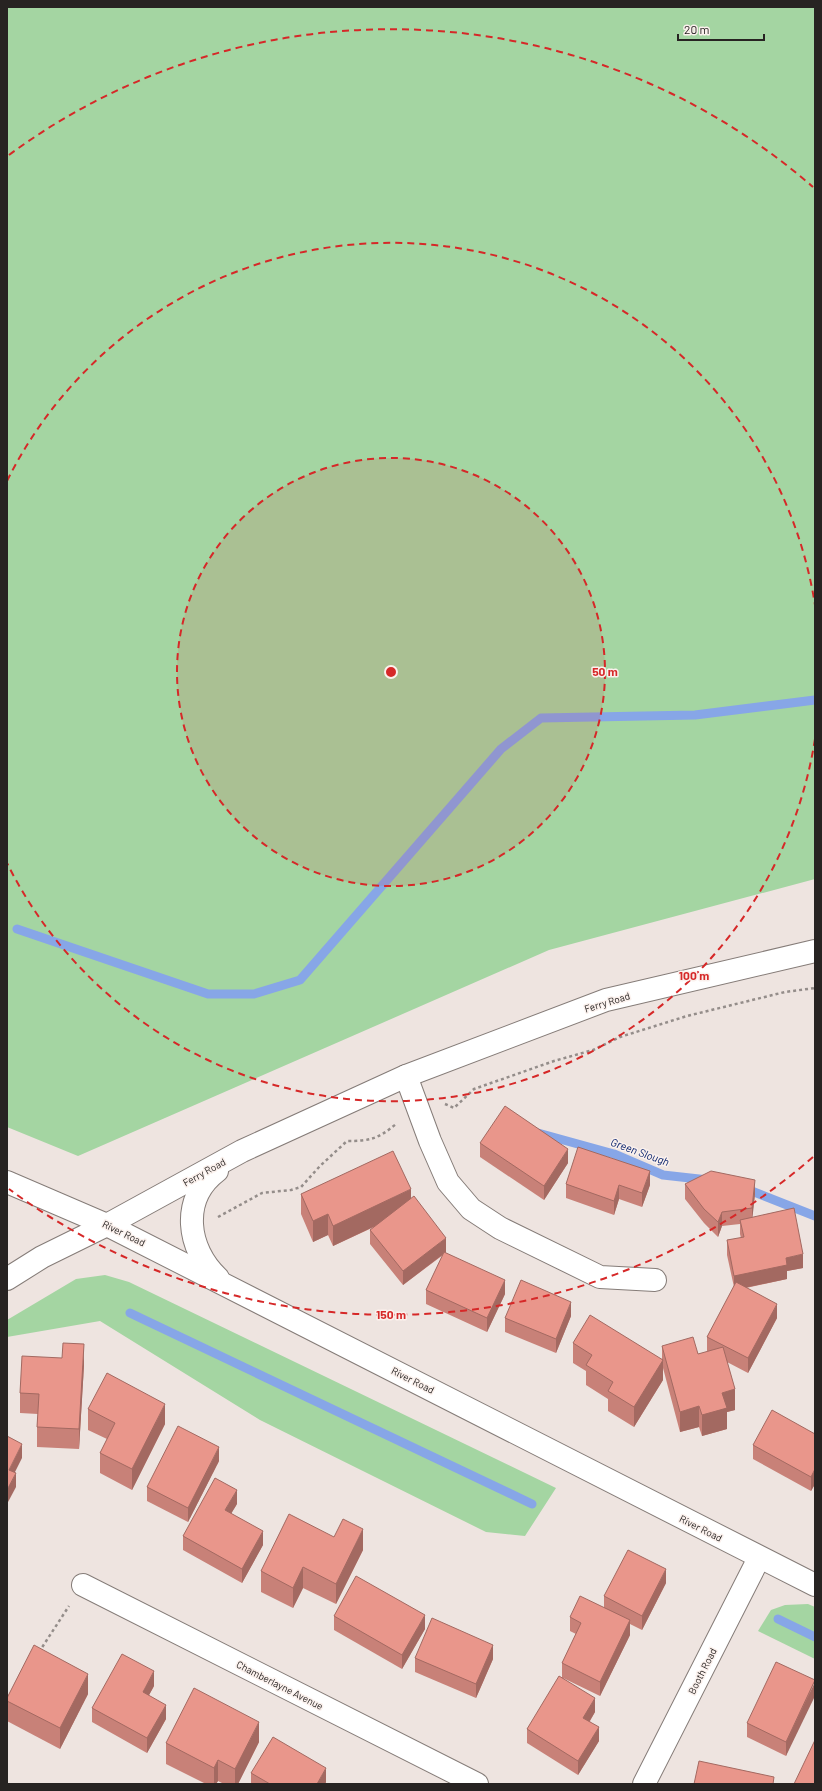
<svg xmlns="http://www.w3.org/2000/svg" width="822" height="1791" font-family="Barlow,sans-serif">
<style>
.green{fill:#a4d5a2}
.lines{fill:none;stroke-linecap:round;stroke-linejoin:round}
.stream{stroke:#87a6e7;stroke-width:9}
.minor-casing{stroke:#857c78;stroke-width:24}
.tertiary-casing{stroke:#857c78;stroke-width:24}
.path{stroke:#948d8a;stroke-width:2.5;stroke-dasharray:3 3;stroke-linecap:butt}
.minor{stroke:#fff;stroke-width:22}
.tertiary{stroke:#fff;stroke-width:22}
.wall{fill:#c88178}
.shaded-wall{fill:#a36961}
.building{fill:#e9968b;stroke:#a36961}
.ring{fill:none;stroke:#d62828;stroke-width:2;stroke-dasharray:7 5}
.labels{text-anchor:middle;stroke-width:3;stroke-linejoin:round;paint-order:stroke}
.street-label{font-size:10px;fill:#272322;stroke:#fbf1ed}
.water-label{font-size:11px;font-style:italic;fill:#0a246e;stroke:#fbf1ed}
.centre{fill:#d62828;stroke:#fbf1ed;stroke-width:2}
.ring-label{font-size:12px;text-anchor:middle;font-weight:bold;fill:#d62828;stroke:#fbf1ed;stroke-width:3;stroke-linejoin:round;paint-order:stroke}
</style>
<rect width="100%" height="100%" fill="#eee4e0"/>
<g class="green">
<path d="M7,7H815V879L549,950L78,1156L7,1127Z"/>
<path d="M105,1275L129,1282L556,1488L525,1536L486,1532L260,1420L100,1321L7,1337V1320L76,1279Z"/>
<path d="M808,1604L815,1607V1659L758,1631L771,1610L785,1605Z"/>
</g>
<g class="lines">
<g class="stream">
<path d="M17,929L208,994H254L300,980L501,749L541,718L695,715L815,700"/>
<path d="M538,1133L614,1154L663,1175L708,1180"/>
<path d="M744,1188L815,1216"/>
<path d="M130,1313L532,1504"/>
<path d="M778,1619L815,1637"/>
</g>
<g class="minor-casing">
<g id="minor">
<path d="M406,1076L430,1141L448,1182L471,1209L500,1228L600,1277L655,1280"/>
<path d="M83,1585L477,1784"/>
<path d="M644,1784L759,1558"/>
</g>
</g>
<g class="tertiary-casing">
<g id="tertiary">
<path d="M217,1171C180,1199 187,1249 218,1278"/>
<path d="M7,1182L107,1225L815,1585"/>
<path d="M7,1279L42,1257L107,1225L242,1151L406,1076L606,1000L815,951"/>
</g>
</g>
<g class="path">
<path d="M445,1104L454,1108L474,1089L554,1061L593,1050L620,1037L687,1016L785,992L815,988"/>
<path d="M218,1217L262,1193L291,1190L301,1187L320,1166L347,1141C370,1141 378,1139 396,1124"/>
<path d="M39,1652L69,1606"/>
</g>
<use href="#minor" class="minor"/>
<use href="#tertiary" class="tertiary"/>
</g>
<g class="wall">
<path d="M480,1143L568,1163L544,1200L480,1157Z"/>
<path d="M566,1184L650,1185L642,1207L619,1199L614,1215L566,1198Z"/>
<path d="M685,1184L755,1194L752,1217L803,1268L787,1271V1279L746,1288L777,1318L748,1373L727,1362L735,1410L727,1412V1429L702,1436L699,1427L680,1432L663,1368V1380L634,1427L608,1411V1399L586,1385V1371L573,1363V1343L662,1359V1346L698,1354L708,1352L707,1351V1337L734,1287L727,1255V1240L741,1238L740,1234V1224L722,1226L718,1237L704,1223L685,1199Z"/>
<path d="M301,1194L411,1198L446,1252H445L505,1294L487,1332L426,1304V1290L443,1255L403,1285L370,1244V1230L374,1227L333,1246L328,1235L313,1242L301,1214Z"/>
<path d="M571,1316L556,1353L505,1332V1318Z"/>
<path d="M84,1365L79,1449L37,1447V1427L38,1414L20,1413V1393Z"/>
<path d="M88,1409L165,1424L132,1490L100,1473V1453L107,1439L88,1430Z"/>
<path d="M815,1434V1484L811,1491L753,1459V1445Z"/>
<path d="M219,1461L188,1522L147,1501V1487Z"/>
<path d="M237,1504L231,1513L263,1545L242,1583L183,1550V1536Z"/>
<path d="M334,1537L363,1550L336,1604L303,1588L293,1608L261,1592V1571Z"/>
<path d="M666,1583L642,1630L630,1624V1635L600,1696L563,1678L595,1712L590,1721L599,1741L578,1775L527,1743V1729L562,1677V1663L576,1634L570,1631V1617L604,1608V1596Z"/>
<path d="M334,1616L425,1629L402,1669L334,1630Z"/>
<path d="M415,1658L493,1659L476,1698L415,1672Z"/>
<path d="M815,1680L786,1756L747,1737V1723Z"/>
<path d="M154,1686L149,1695L166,1719L147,1753L92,1722V1708Z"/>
<path d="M88,1694L60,1749L7,1721V1698Z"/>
<path d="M259,1742L238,1784H224L218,1781L216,1784H206L166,1764V1743Z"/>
<path d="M251,1773L326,1782L325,1784H251Z"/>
</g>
<g class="shaded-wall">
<path d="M568,1149V1163L544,1200V1186Z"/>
<path d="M650,1171V1185L642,1207V1193Z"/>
<path d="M755,1180V1194L752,1222V1208Z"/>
<path d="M619,1185V1199L614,1215V1201Z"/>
<path d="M411,1189V1209L333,1246V1226Z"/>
<path d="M722,1212V1226L718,1237V1222Z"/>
<path d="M328,1214V1235L313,1242V1221Z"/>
<path d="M446,1238V1252L403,1285V1271Z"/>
<path d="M803,1254V1268L787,1271V1279L734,1290V1276L786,1258Z"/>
<path d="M505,1280V1294L487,1332V1318Z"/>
<path d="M571,1302V1316L556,1353V1339Z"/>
<path d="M777,1304V1318L748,1373V1358Z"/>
<path d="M84,1344V1365L79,1449V1429Z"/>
<path d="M663,1360V1380L634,1427V1407Z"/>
<path d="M735,1389V1410L727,1412V1429L702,1436V1415L722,1393Z"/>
<path d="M165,1404V1424L132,1490V1469Z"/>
<path d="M699,1406V1427L680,1432V1412Z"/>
<path d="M22,1444V1458L9,1484V1470Z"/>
<path d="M219,1447V1461L188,1522V1508Z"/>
<path d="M815,1469V1484L811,1491V1477Z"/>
<path d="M16,1473V1487L7,1504V1490Z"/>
<path d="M237,1490V1504L225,1524V1510Z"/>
<path d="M363,1529V1550L336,1604V1584Z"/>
<path d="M263,1531V1545L242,1583V1569Z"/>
<path d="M303,1567V1588L293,1608V1588Z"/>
<path d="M666,1569V1583L642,1630V1616Z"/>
<path d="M425,1615V1629L402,1669V1655Z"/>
<path d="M630,1620V1635L600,1696V1682Z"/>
<path d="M8,1644V1658L7,1660V1646Z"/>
<path d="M493,1645V1659L476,1698V1684Z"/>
<path d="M154,1671V1686L143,1706V1692Z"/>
<path d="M88,1674V1694L60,1749V1728Z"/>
<path d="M815,1682V1696L786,1756V1742Z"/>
<path d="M595,1698V1712L583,1732V1718Z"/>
<path d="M166,1705V1719L147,1753V1738Z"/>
<path d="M259,1722V1742L238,1784H235V1769Z"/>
<path d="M599,1727V1741L578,1775V1761Z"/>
<path d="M218,1760V1781L216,1784H214V1768Z"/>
<path d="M326,1768V1782L325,1784H317Z"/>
</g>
<g class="building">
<path d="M505,1106L568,1149L544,1186L480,1143Z"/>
<path d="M578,1147L650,1171L642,1193L619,1185L614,1201L566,1184Z"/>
<path d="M393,1151L411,1189L333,1226L328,1214L313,1221L301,1194Z"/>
<path d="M711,1171L755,1180L752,1208L722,1212L718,1222L704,1209L685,1184Z"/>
<path d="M414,1196L446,1238L403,1271L370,1230Z"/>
<path d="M794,1208L803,1254L786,1258L787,1265L734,1276L727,1240L744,1237L740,1220Z"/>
<path d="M444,1252L505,1280L487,1318L426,1290Z"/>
<path d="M521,1280L571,1302L556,1339L505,1318Z"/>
<path d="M736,1282L777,1304L748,1358L707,1337Z"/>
<path d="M590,1315L663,1360L634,1407L608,1391L613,1382L586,1365L592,1355L573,1343Z"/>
<path d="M693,1337L698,1354L723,1347L735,1389L722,1393L727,1408L702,1415L699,1406L680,1412L662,1346Z"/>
<path d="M63,1343L84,1344L79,1429L37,1427L39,1394L20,1393L22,1356L62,1358Z"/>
<path d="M107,1373L165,1404L132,1469L100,1453L115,1423L88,1409Z"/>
<path d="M772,1410L815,1434V1469L811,1477L753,1445Z"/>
<path d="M178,1426L219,1447L188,1508L147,1487Z"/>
<path d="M7,1436L22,1444L9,1470L16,1473L7,1490Z"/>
<path d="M215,1478L237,1490L225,1510L263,1531L242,1569L183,1536Z"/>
<path d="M289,1514L334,1537L343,1519L363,1529L336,1584L303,1567L293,1588L261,1571Z"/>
<path d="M628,1550L666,1569L642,1616L604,1596Z"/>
<path d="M356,1576L425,1615L402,1655L334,1616Z"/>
<path d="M580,1596L630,1620L600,1682L562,1663L581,1623L570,1617Z"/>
<path d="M432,1618L493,1645L476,1684L415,1658Z"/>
<path d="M34,1645L88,1674L60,1728L7,1701V1698Z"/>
<path d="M122,1654L154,1671L143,1692L166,1705L147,1738L92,1708Z"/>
<path d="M776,1662L815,1680L786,1742L747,1723Z"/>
<path d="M559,1676L595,1698L583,1718L599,1727L578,1761L527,1729Z"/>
<path d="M194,1688L259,1722L235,1769L218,1760L214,1768L166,1743Z"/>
<path d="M273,1737L326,1768L317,1784H270L251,1773Z"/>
<path d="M815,1740V1784H794Z"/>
<path d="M699,1761L774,1777L773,1784H694Z"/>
</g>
<circle cx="391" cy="672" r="214" fill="#d62828" fill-opacity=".12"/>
<g class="ring">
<circle cx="391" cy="672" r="214"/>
<path d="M815 739A429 429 0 0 1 7 863M7 481A429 429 0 0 1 815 605"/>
<path d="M813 1157A643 643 0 0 1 9 1189M9 155A643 643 0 0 1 813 187"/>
</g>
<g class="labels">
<g class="street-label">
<text transform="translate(607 1002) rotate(-17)" y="4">Ferry Road</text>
<text transform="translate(204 1172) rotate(-29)" y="4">Ferry Road</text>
<text transform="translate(124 1233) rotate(26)" y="4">River Road</text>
<text transform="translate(413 1380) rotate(27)" y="4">River Road</text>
<text transform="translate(701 1528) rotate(27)" y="4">River Road</text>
<text transform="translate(702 1671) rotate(-63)" y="4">Booth Road</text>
<text transform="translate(280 1685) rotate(27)" y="4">Chamberlayne Avenue</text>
</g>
<g class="water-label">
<text transform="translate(640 1152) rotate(20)" y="4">Green Slough</text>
</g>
</g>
<circle cx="391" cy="672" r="6" class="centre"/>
<g class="ring-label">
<text x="605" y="676">50 m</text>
<text x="694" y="980">100 m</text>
<text x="391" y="1319">150 m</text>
</g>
<rect width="822" height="1791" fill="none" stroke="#272322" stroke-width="16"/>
<path d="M678 34v6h86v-6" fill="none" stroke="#272322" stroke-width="2"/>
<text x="684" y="34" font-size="12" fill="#272322" stroke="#fbf1ed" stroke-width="3" paint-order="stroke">20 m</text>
</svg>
